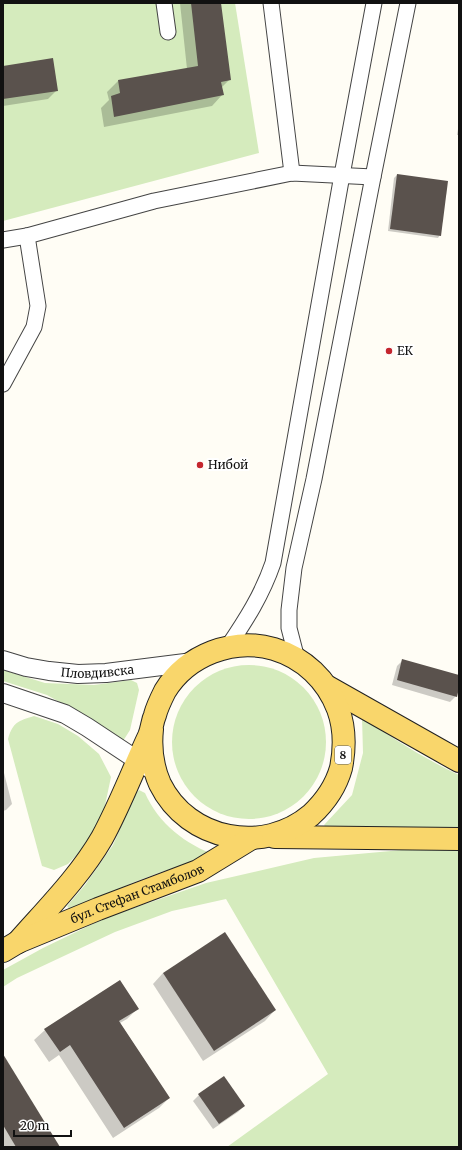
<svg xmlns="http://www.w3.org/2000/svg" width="462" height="1150" font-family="Merriweather,serif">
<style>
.green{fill:#d5ebbd}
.shadow{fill:#0003}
.building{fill:#5a524d}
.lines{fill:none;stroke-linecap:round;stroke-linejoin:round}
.minor-casing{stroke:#444;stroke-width:17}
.tertiary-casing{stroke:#444;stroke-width:20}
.primary-casing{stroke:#222;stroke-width:24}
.minor{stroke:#fff;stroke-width:15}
.tertiary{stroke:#fff;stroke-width:18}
.primary{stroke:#f9d66b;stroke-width:22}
.poi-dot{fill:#c4262e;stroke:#fff;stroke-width:1.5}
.labels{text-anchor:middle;stroke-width:4;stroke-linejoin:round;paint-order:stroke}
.shield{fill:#fff;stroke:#585858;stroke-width:1}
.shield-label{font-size:11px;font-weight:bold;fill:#111}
.poi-label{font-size:12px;fill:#111;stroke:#fff;text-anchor:start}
.street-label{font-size:12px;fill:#111;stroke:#fff}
</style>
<rect width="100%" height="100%" fill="#fffdf5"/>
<g class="green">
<path d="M3,3H235L259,153L3,221Z"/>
<circle cx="249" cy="742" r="77"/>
<path d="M3,670L45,683L94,685L131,680L137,683L139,690L130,730L123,741L104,727L47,695L3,681Z"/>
<path d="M34,716L58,724L78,736L99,754L111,777L104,810L85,846L68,864L54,870L42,866L8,739C13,722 18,721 34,716Z"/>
<path d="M362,717C393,739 425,759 459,775V829L331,833L324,825L352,795L363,753Z"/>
<path d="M139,790L145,793C158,823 186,845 216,855L161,872L132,883L71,911L67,906L85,885L113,845L135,794Z"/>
<path d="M413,849H459V1147H227L328,1074L226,899L172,911L115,932L17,978L3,987V970L43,948L105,918L206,883L314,858Z"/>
</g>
<g class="shadow">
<path d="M180,3H220L230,79L221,88L222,95L212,106L104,127L101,108L109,100L107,92L118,81L187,69Z"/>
<path d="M3,67L56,91L48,99L3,106Z"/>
<path d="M459,123V135H457Z"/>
<path d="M397,175L440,235L438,238L388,231L394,178Z"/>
<path d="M403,660L459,676V684L456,696L450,702L392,685L397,666Z"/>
<path d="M3,769L12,804L6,810L3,811Z"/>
<path d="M163,973L275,1010L265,1021L203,1061L153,984Z"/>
<path d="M137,1009L127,1019L120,1023L169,1098L159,1108L113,1138L59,1055L49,1062L34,1040L45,1030Z"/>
<path d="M3,1056L59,1147H3Z"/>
<path d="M199,1095L244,1106L238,1112L213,1129L193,1101Z"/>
</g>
<g class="building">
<path d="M191,3H221L231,80L221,82L224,95L114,117L111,96L120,93L118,80L198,66Z"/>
<path d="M53,58L58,91L3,99V66Z"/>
<path d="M397,174L448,181L441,236L390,229Z"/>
<path d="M402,659L459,675V688L457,697L397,680Z"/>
<path d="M225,932L276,1010L214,1051L163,973Z"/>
<path d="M120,980L139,1009L119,1021L170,1098L124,1128L70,1045L60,1052L44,1029Z"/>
<path d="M3,1054L60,1147H16L3,1125Z"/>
<path d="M224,1076L245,1106L219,1124L198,1094Z"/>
</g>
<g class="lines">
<g class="minor-casing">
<g id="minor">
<path d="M164,3L168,32"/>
<path d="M271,3L292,173"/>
<path d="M3,240L27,236L154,201L292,173L373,177"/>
<path d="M3,384L34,327L38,306L27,236"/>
<path d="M227,648C246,620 262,595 273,563L342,175L374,3"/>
<path d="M297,659L289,628V610L294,568L314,479L373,177L408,3"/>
</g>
</g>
<g class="tertiary-casing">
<g id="tertiary">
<path id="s1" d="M3,660L26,667L49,671L78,674L106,673L193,662"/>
<path d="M3,693L65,714L87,727L149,768"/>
</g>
</g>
<g class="primary-casing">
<g id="primary">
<path d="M328,687L443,752L459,761"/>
<path d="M275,837L459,839"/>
<path d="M18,942C47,909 80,876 102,838C120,805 133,770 149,736C152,729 152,722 155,715C157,707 161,699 165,691C187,655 233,637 274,649C304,658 327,680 338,709C345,728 345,748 341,768C336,786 325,802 311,815C264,855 188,841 160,784C152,766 150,748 152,729"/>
<path id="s2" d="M3,951L18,942L98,909L198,871L252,838"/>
</g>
</g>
<use href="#minor" class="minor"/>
<use href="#tertiary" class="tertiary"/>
<use href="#primary" class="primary"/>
</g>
<g class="poi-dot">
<circle cx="389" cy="351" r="4"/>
<circle cx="200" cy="465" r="4"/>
</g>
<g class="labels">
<rect class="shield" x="335" y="746" width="16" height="18" rx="3"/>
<g class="shield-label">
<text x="343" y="759">8</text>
</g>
<g class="poi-label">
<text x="397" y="355">ЕК</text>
<text x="208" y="469">Нибой</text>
</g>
<g class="street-label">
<text dy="4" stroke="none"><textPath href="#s1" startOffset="96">Пловдивска</textPath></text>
<text dy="4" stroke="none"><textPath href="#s2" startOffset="146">бул. Стефан Стамболов</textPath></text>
</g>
</g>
<rect width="462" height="1150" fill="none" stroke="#111111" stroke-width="8"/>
<path d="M14 1130v6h57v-6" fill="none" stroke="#111111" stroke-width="2"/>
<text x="20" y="1130" font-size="12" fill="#111111" stroke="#ffffff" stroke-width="3" paint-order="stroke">20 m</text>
</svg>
